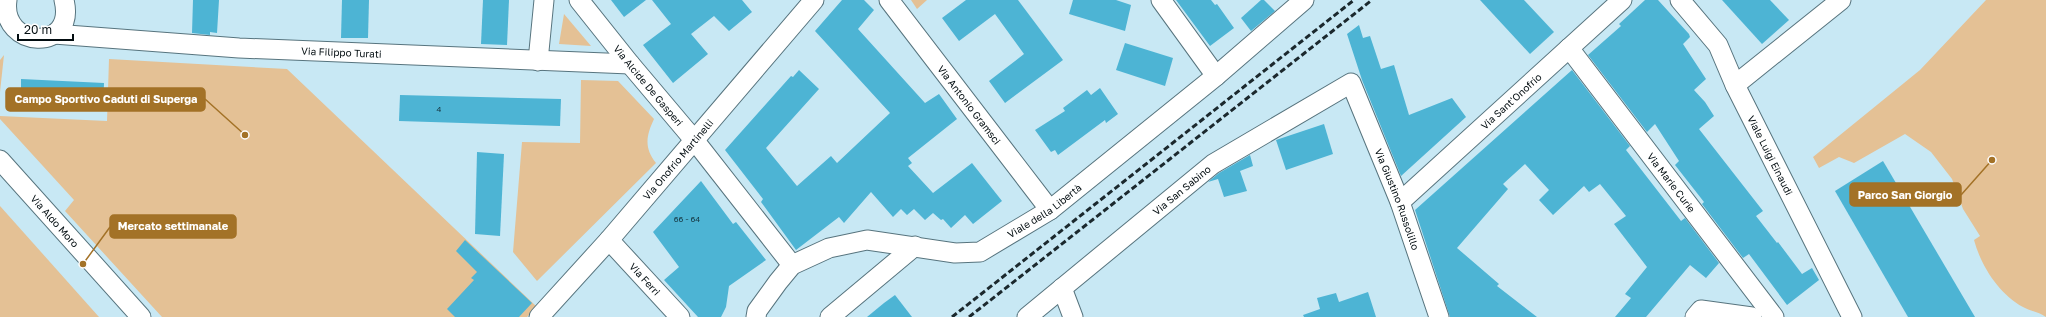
<svg xmlns="http://www.w3.org/2000/svg" width="2046" height="317" font-family="'Golos Text',sans-serif">
<style>
.green{fill:#e4c195}
.building{fill:#4db4d4}
.lines{fill:none;stroke-linecap:round;stroke-linejoin:round}
.minor-casing{stroke:#57747e;stroke-width:21}
.minor{stroke:#fff;stroke-width:19}
.rail{stroke:#1b282d;stroke-width:3;stroke-dasharray:6 3;stroke-linecap:butt}
.labels{text-anchor:middle;stroke-width:4;stroke-linejoin:round;paint-order:stroke}
.number-label{font-size:8px;fill:#163742}
.street-label{font-size:10px;fill:#030d11;stroke:#fff}
.leader{fill:none;stroke:#a37227;stroke-width:1.5}
.callout-dot{fill:#a37227;stroke:#fff;stroke-width:1.5}
.callout{fill:#a37227;stroke:#a37227;stroke-width:1.5}
.callout-label{font-size:11px;text-anchor:middle;font-weight:bold;fill:#fff}
</style>
<rect width="100%" height="100%" fill="#c8e8f4"/>
<g class="green">
<path d="M911,0H927L917,9Z"/>
<path d="M1986,0H2046V317C2039,312 2030,311 2023,307C1999,294 1981,266 1974,240L1980,236L1963,209L1952,179L1931,152L1905,134L1854,163L1839,157L1819,168L1813,157L1920,70Z"/>
<path d="M564,14L591,46L559,44Z"/>
<path d="M4,55L0,92V60Z"/>
<path d="M109,59L287,69L537,307L527,317H162L65,211L74,200L0,119V116L107,121Z"/>
<path d="M581,80L618,81L654,119C646,136 644,148 656,163L537,281L513,252L522,142L580,143Z"/>
<path d="M0,206L99,317H0Z"/>
</g>
<g class="building">
<path d="M193,0H219L217,33L210,32V35L192,33Z"/>
<path d="M342,0H369L368,38H341Z"/>
<path d="M483,0H509L507,45L481,44Z"/>
<path d="M611,0H646L624,17Z"/>
<path d="M652,0H742L752,12L729,31L714,16L691,34L708,54L673,83L643,45L671,24Z"/>
<path d="M842,0H864L874,10L858,29L925,103L939,94L957,119L908,158L912,163L908,166L933,193L972,163L1002,201L973,224L965,215L951,228L943,219L941,220L933,213L925,220L914,209L907,215L901,209L893,217L871,192L844,223L839,217L796,250L761,202L763,199L725,150L791,76L793,77L799,70L819,89L766,148L797,186L831,156L837,163L890,113L815,31Z"/>
<path d="M966,0H1018L1063,60L1005,103L989,81L1024,54L995,14L959,41L942,18Z"/>
<path d="M1073,0H1116L1131,5L1125,31L1069,14Z"/>
<path d="M1176,0H1211L1215,5L1217,4L1234,28L1210,46Z"/>
<path d="M1261,0H1264L1275,11L1251,31L1241,18Z"/>
<path d="M1480,0H1524L1554,32L1530,54Z"/>
<path d="M1645,0H1658L1689,34L1690,37L1683,44L1706,79L1694,90L1705,102L1714,116L1699,129L1763,211L1756,216L1777,243L1778,242L1802,274L1812,268L1819,280L1787,305L1749,254L1743,258L1702,204L1704,202L1675,165L1679,161L1655,124L1647,132L1588,55L1621,26L1619,24Z"/>
<path d="M1722,0H1770L1789,20L1762,44Z"/>
<path d="M1359,25L1363,38L1370,36L1381,69L1394,65L1409,115L1452,98L1466,117L1401,176L1362,80L1347,34Z"/>
<path d="M1125,43L1173,58L1165,86L1116,70Z"/>
<path d="M1572,70L1630,146L1626,150L1681,221L1685,218L1719,263L1706,278L1690,265L1646,317H1615L1631,298L1625,294L1647,267L1614,224L1626,216L1600,184L1589,192L1584,186L1553,215L1539,200L1549,190L1525,164L1503,184L1508,189L1457,248L1499,284L1497,286L1537,317H1450L1415,210Z"/>
<path d="M21,79L104,83L103,109L21,107Z"/>
<path d="M1100,88L1118,114L1106,123L1105,120L1058,155L1055,150L1051,152L1035,130L1065,111L1063,108L1087,90L1091,95Z"/>
<path d="M400,95L561,99L560,126L399,121Z"/>
<path d="M1324,124L1333,154L1286,170L1276,140Z"/>
<path d="M477,152L504,154L500,236L475,234Z"/>
<path d="M1250,155L1253,166L1240,171L1247,191L1224,197L1218,179L1208,182L1219,173Z"/>
<path d="M1883,161L1975,317H1908L1835,191Z"/>
<path d="M701,181L733,224L736,222L766,260L729,286L726,307L721,317H698L664,280L679,267L653,232Z"/>
<path d="M465,240L532,303L519,317H455L447,309L474,280L471,278L477,272L456,251Z"/>
<path d="M1368,292L1376,317H1304L1303,315L1320,309L1317,298L1336,293L1339,302Z"/>
<path d="M895,295L912,317H867L884,303Z"/>
</g>
<g class="lines">
<g class="minor-casing">
<g id="minor">
<path d="M7,0C0,49 77,53 64,0"/>
<path id="s1" d="M579,0L630,64L695,141L792,265"/>
<path id="s2" d="M889,0L1050,210"/>
<path d="M1161,0L1216,76"/>
<path id="s3" d="M1680,0L1718,45L1735,85L1852,317"/>
<path id="s4" d="M54,34L239,48L630,64"/>
<path id="s5" d="M1569,48L1774,317"/>
<path d="M538,61L544,0"/>
<path d="M1735,85L1841,0"/>
<path id="s6" d="M0,160L141,317"/>
<path id="s7" d="M1400,202L1622,0"/>
<path id="s8" d="M609,240L680,317"/>
<path d="M1062,288L1073,317"/>
<path id="s9" d="M539,317L609,240L814,0"/>
<path id="s10" d="M756,317L757,311L778,282L792,265L829,248L867,240L955,253L980,252L1050,210L1216,76L1304,0"/>
<path d="M830,317L915,246"/>
<path id="s11" d="M1027,317L1213,164L1351,83L1400,202L1439,317"/>
<path d="M1695,317L1701,310L1752,317"/>
</g>
</g>
<use href="#minor" class="minor"/>
<g class="rail">
<path d="M952,317L1354,0"/>
<path d="M969,317L1372,0"/>
</g>
</g>
<g class="labels">
<g class="number-label">
<text x="439" y="112">4</text>
<text x="687" y="222">66 - 64</text>
</g>
<g class="street-label">
<text dy="4" stroke="none"><textPath href="#s4" startOffset="288">Via Filippo Turati</textPath></text>
<text dy="4" stroke="none"><textPath href="#s1" startOffset="110">Via Alcide De Gasperi</textPath></text>
<text dy="4" stroke="none"><textPath href="#s7" startOffset="150">Via Sant'Onofrio</textPath></text>
<text dy="4" stroke="none"><textPath href="#s2" startOffset="132">Via Antonio Gramsci</textPath></text>
<text dy="4" stroke="none"><textPath href="#s3" startOffset="181">Viale Luigi Einaudi</textPath></text>
<text dy="4" stroke="none"><textPath href="#s9" startOffset="210">Via Onofrio Martinelli</textPath></text>
<text dy="4" stroke="none"><textPath href="#s5" startOffset="169">Via Marie Curie</textPath></text>
<text dy="4" stroke="none"><textPath href="#s11" startOffset="200">Via San Sabino</textPath></text>
<text dy="4" stroke="none"><textPath href="#s11" startOffset="526">Via Giustino Russolillo</textPath></text>
<text dy="4" stroke="none"><textPath href="#s10" startOffset="334">Viale della Libertà</textPath></text>
<text dy="4" stroke="none"><textPath href="#s6" startOffset="82">Via Aldo Moro</textPath></text>
<text dy="4" stroke="none"><textPath href="#s8" startOffset="53">Via Ferri</textPath></text>
</g>
</g>
<path class="leader" d="M245 135L205 99M1992 160L1961 195M83 264L110 227"/>
<g class="callout-dot">
<circle cx="245" cy="135" r="4"/>
<circle cx="1992" cy="160" r="4"/>
<circle cx="83" cy="264" r="4"/>
</g>
<g class="callout">
<rect x="6" y="88" width="199" height="23" rx="4"/>
<rect x="1850" y="183" width="111" height="23" rx="4"/>
<rect x="110" y="215" width="126" height="23" rx="4"/>
</g>
<g class="callout-label">
<text x="106" y="103">Campo Sportivo Caduti di Superga</text>
<text x="1905" y="199">Parco San Giorgio</text>
<text x="173" y="230">Mercato settimanale</text>
</g>
<path d="M18 34v6h55v-6" fill="none" stroke="#030d11" stroke-width="2"/>
<text x="24" y="34" font-size="12" fill="#030d11" stroke="#ffffff" stroke-width="3" paint-order="stroke">20 m</text>
</svg>
